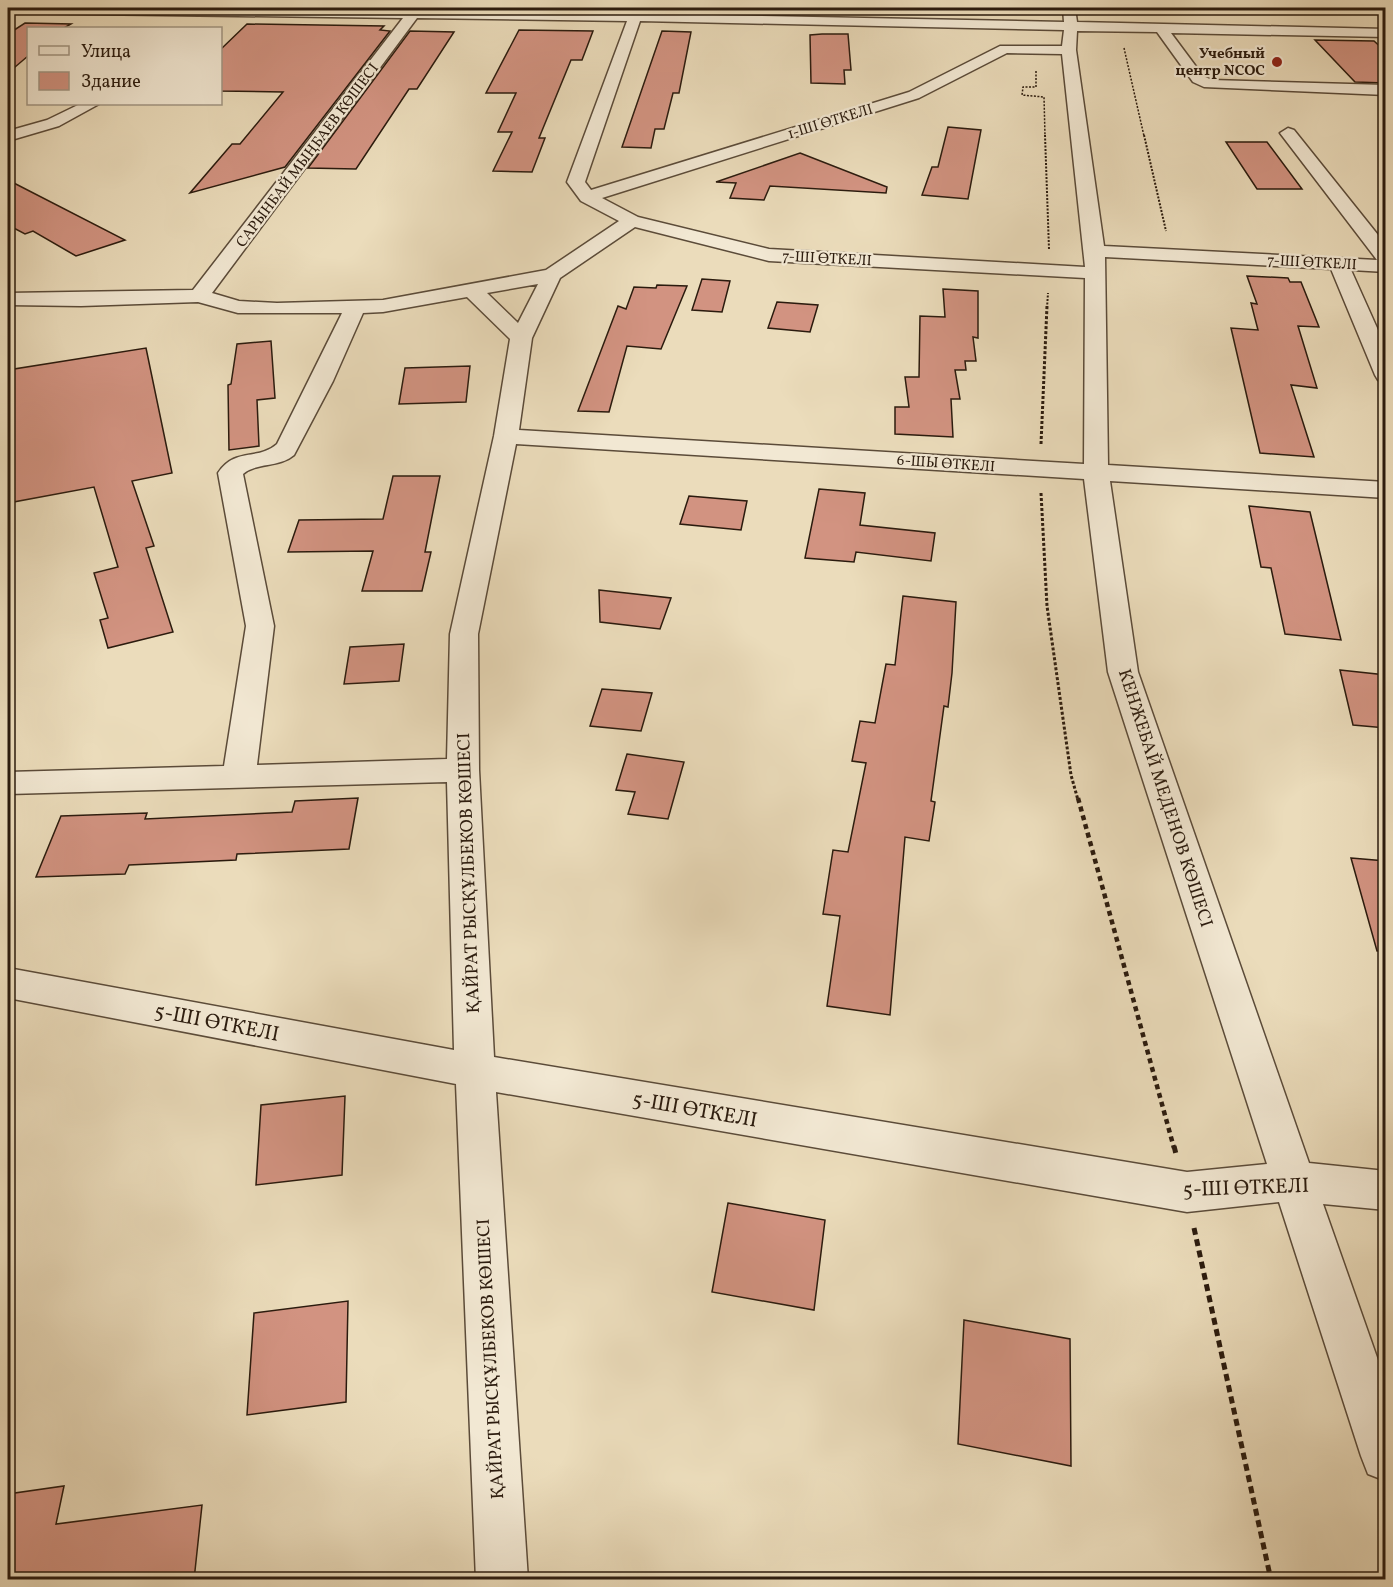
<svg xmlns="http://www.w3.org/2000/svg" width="1393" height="1587" font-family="Vollkorn,serif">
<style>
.building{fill:#d29381;stroke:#2b1b0e;stroke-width:1.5}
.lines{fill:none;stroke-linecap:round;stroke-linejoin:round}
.minor-casing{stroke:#5b4b39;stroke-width:3}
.path-far4{stroke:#2b1b0e;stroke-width:1.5;stroke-dasharray:2 1.5;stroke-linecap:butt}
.path-far3{stroke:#2b1b0e;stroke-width:2;stroke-dasharray:2 1.5;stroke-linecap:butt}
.path-far2{stroke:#2b1b0e;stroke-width:3;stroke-dasharray:3 2;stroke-linecap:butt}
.path-far1{stroke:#2b1b0e;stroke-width:4.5;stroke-dasharray:5 4;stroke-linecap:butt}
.path{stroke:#2b1b0e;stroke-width:5;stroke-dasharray:7 4.5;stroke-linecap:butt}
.minor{fill:#f2e8d3;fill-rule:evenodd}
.poi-dot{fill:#8f2418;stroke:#f2e8d3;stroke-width:2}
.labels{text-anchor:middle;stroke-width:4.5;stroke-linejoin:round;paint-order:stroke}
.far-poi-label{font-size:15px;font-weight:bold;fill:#2b1b0e;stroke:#f2e8d3;text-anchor:end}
.far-street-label{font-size:15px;fill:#2b1b0e;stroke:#f2e8d3}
.street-label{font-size:18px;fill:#2b1b0e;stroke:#f2e8d3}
.near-street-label{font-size:21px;fill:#2b1b0e;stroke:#f2e8d3}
</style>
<rect width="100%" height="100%" fill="#ebdcbb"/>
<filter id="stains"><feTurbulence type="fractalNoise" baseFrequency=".00333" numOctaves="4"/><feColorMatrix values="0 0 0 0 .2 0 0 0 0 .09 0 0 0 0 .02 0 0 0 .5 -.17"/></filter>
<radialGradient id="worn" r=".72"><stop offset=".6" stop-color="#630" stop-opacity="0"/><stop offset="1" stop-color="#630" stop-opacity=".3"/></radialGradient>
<g class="building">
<path d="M25,23L71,24L64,28H28V56L8,73V34Z"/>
<path d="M247,24L384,26L380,30L390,31L285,167L190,193L232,144H240L283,92L220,91V50Z"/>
<path d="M519,30L593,31L582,60H571L539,138H545L532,172L493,171L512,132H498L516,93H486Z"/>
<path d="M410,31L454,32L417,89H409L356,169L308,168Z"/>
<path d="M662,31L691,32L679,93H673L664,129H655L651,148L622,147Z"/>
<path d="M822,34H848L851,70H844L845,84L811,83L810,35Z"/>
<path d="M1315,40L1374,41L1386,52V83L1355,82Z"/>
<path d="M948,127L981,130L968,199L922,195L932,167H938Z"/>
<path d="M1226,142H1267L1302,189H1257Z"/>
<path d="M800,153L887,187L886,193L770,186L764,200L730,198L736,183L716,182Z"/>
<path d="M8,180L125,240L76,256L33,231L25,234L8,225Z"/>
<path d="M1247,276L1288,278L1290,282H1301L1319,327L1298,326L1317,388L1291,385L1314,457L1260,453L1231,328L1258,330L1251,303L1257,304Z"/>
<path d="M702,279L730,281L722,312L692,310Z"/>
<path d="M657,285L687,286L661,349L627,346L609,412L578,411L618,306L626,309L634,287L656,288Z"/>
<path d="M943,289L978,291V338L973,337L976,361H965L966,370H955L960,399H951L953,437L895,434V407H909L905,377H919L920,316L945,317Z"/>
<path d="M777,302L818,305L810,332L768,328Z"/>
<path d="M271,341L275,398L257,400L259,446L229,450L228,385L231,384L237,344Z"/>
<path d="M146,348L172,473L132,481L154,546L146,548L173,632L108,648L100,620L108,618L94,573L118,567L94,487L8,503V370Z"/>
<path d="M470,366L466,402L399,404L405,368Z"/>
<path d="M393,476H440L425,552H431L422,591H362L373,551L288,552L299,520L383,519Z"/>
<path d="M819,489L865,493L860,525L935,533L931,561L856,552L854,562L805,558Z"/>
<path d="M689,496L747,501L741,530L680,524Z"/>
<path d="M1249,506L1310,512L1341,640L1285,634L1271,568L1261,567Z"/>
<path d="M599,590L671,598L660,629L600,622Z"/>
<path d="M903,596L956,602L952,673L948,707L944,706L931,801L935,802L929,841L905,837L890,1015L827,1006L840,916L823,914L833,850L848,852L866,763L852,761L860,721L875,723L886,664L895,665Z"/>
<path d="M404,644L399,681L344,684L350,647Z"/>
<path d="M1340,670L1386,675V728L1353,725Z"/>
<path d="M602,689L652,693L641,731L590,726Z"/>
<path d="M627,754L684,762L668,819L628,814L635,792L616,790Z"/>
<path d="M358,798L349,849L237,854L236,860L129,865L125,874L36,877L61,816L147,813L145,819L292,812L295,801Z"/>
<path d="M1351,858L1386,861V950L1377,951Z"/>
<path d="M345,1096L342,1175L256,1185L261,1105Z"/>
<path d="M728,1203L825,1220L814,1310L712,1292Z"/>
<path d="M348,1301L346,1402L247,1415L254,1313Z"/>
<path d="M964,1320L1070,1339L1071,1466L958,1444Z"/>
<path d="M64,1486L56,1524L202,1505L194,1580H8V1494Z"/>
</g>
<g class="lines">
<g class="minor-casing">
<g id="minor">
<path d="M8,8L414,9L1064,22L1063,8H1075L1077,22L1386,29V37L1171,33L1203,76L1212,80L1386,85V95L1204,87L1193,82L1157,32L1077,31L1076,50L1104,246L1377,260L1280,133L1288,128L1294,130L1386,245V272L1351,270L1386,348V382L1378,380L1375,375L1331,269L1105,257L1108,465L1386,482V498L1110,481L1138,672L1309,1163L1386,1171V1210L1323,1204L1386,1383V1481L1368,1474L1361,1456L1279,1202L1187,1212L496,1092L528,1580H476L456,1084L8,998V968L454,1050L447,782L8,794V772L224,766L246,626L218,473C235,447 258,461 277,444L342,313H238L198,302L81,306L8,305V293L193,290L403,18L8,13ZM417,18L627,21L567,182L581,201L619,221L546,270L383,300L277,303L239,301L212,293ZM640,21L1064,30L1062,46H1000L909,92L591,190L585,182ZM1007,53L1062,54L1085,267L769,249L638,217L602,198L919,98ZM635,227L769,261L1085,278L1084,464L519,430L532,338L560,278ZM538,284L518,323L487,293ZM467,297L510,339L494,436L450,634L447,759L257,765L274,626L243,474C257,462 279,468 294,455L333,381L363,313L383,312ZM516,444L1084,479L1108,672L1267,1164L1187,1172L494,1057L479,770L478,634Z"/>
<path d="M80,104H99L59,126L8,141V131L47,120Z"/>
</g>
</g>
<g class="path-far4">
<path d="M1124,48L1144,136"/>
<path d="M1210,55H1233"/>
<path d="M1036,71V87H1023L1022,95L1044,97L1045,136"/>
</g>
<g class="path-far3">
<path d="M1045,135L1049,249"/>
<path d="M1144,135L1166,231"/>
<path d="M1047,308L1048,293"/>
</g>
<g class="path-far2">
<path d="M1041,444L1047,306"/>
<path d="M1041,493L1047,606L1071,775L1078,800"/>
</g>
<path class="path-far1" d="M1078,798L1174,1148"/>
<g class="path">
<path d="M1174,1146L1176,1154"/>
<path d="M1194,1228L1271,1580"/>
</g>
<use href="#minor" class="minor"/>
</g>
<circle class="poi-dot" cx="1277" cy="62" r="6"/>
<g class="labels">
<g class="far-poi-label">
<text x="1265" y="58">Учебный<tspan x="1265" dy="17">центр NCOC</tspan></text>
</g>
<g class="far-street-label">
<text transform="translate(830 121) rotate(-17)" y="5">1-ШІ ӨТКЕЛІ</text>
<text transform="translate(307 155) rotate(-53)" y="5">САРЫНБАЙ МЫҢБАЕВ КӨШЕСІ</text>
<text transform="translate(827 258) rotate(3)" y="5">7-ШІ ӨТКЕЛІ</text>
<text transform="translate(1312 262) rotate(3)" y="5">7-ШІ ӨТКЕЛІ</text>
<text transform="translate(946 463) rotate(4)" y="5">6-ШЫ ӨТКЕЛІ</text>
</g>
<g class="street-label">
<text transform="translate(1166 798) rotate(72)" y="6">КЕНЖЕБАЙ МЕДЕНОВ КӨШЕСІ</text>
<text transform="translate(468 873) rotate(-92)" y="6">ҚАЙРАТ РЫСҚҰЛБЕКОВ КӨШЕСІ</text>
<text transform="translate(490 1359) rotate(-93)" y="6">ҚАЙРАТ РЫСҚҰЛБЕКОВ КӨШЕСІ</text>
</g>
<g class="near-street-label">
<text transform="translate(217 1022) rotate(11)" y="7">5-ШІ ӨТКЕЛІ</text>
<text transform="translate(695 1109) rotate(10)" y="7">5-ШІ ӨТКЕЛІ</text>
<text transform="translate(1246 1187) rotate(-2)" y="7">5-ШІ ӨТКЕЛІ</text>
</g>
</g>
<rect width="1393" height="1587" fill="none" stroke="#ebdcbb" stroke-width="30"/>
<rect x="9" y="9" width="1375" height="1569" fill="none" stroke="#2b1b0e" stroke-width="3"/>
<rect x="15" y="15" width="1363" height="1557" fill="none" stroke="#2b1b0e" stroke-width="1.5"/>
<rect x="27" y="27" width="195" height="78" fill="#f2e8d3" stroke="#a29684" stroke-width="1.5"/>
<rect x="39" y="46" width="30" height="9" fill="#f2e8d3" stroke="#a29684" stroke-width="1.5"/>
<text x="81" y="57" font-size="18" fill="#2b1b0e">Улица</text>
<rect x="39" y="72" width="30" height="18" fill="#d29381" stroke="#a29684" stroke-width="1.5"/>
<text x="81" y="87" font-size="18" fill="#2b1b0e">Здание</text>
<rect width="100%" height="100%" filter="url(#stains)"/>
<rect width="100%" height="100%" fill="url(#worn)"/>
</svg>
